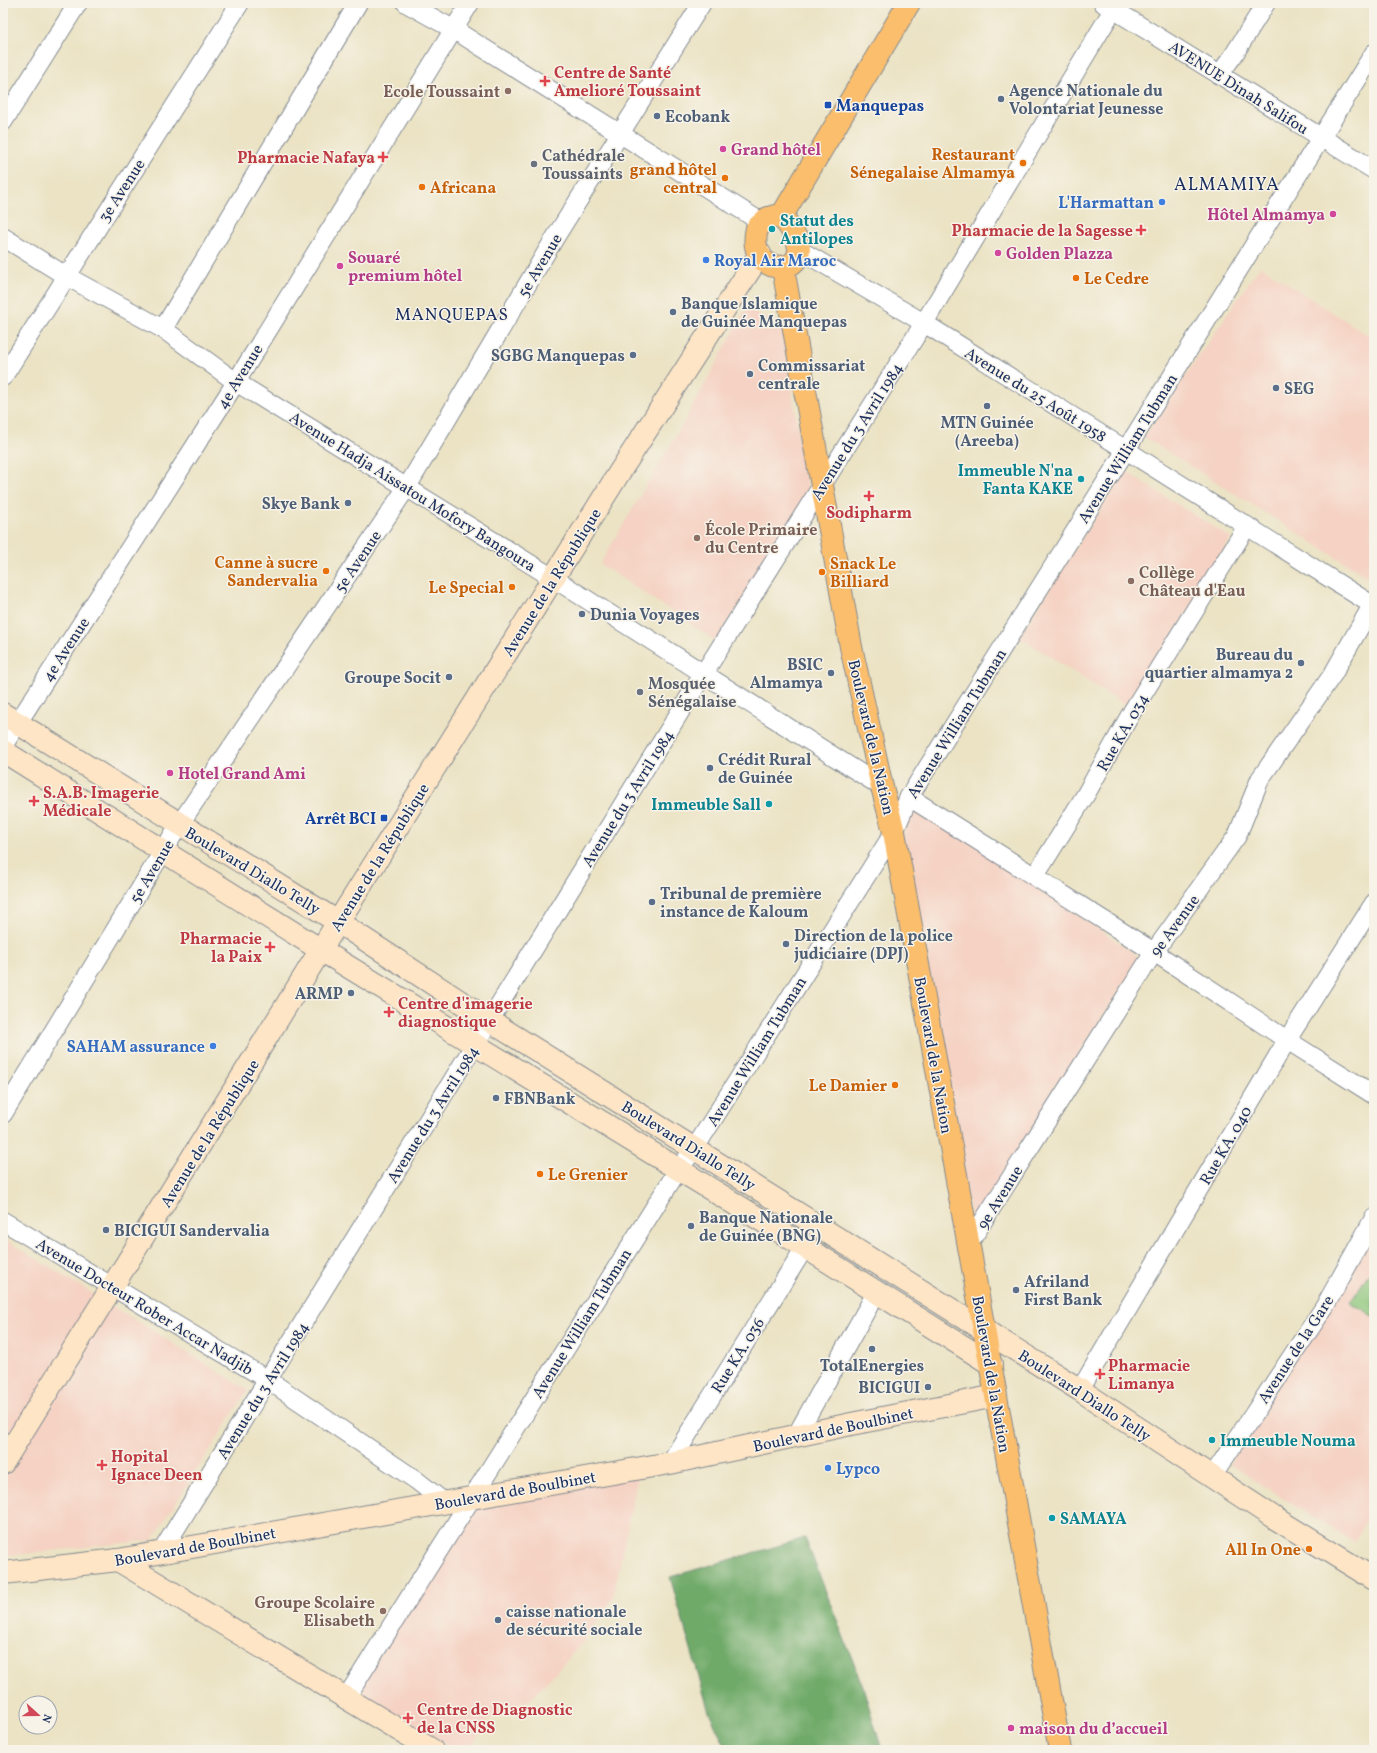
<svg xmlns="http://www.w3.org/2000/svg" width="1377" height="1753" font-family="Vollkorn,serif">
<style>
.built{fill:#f5d2c3}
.green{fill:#8bc579;stroke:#537a6c}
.forest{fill:#70aa69;stroke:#466c64}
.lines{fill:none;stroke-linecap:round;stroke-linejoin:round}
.street-casing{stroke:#838991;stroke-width:20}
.secondary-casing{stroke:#838991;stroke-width:24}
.primary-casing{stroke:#838991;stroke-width:24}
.street{stroke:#fff;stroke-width:18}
.secondary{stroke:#fde5c5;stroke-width:22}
.primary{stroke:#fabe6d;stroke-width:22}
.health-dot{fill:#e0444e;stroke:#f7f3e8;stroke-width:1.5}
.education-dot{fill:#8d6e63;stroke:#f7f3e8;stroke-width:1.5}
.service-dot{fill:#5c6f8a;stroke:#f7f3e8;stroke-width:1.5}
.transit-dot{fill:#1a4fb4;stroke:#f7f3e8;stroke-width:1.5}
.hotel-dot{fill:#d1479c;stroke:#f7f3e8;stroke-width:1.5}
.food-dot{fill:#e8710a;stroke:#f7f3e8;stroke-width:1.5}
.worship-dot{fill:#6b7280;stroke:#f7f3e8;stroke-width:1.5}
.shop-dot{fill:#3f7fe0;stroke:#f7f3e8;stroke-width:1.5}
.culture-dot{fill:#0f9aa8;stroke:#f7f3e8;stroke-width:1.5}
.labels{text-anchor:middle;stroke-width:3;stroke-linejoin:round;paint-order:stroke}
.health-label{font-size:16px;font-weight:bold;fill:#be3a42;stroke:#f7f3e8;text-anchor:start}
.street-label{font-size:16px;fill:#1b2f5e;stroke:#f7f3e8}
.service-label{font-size:16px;font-weight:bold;fill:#4e5e75;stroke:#f7f3e8;text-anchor:start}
.education-label{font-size:16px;font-weight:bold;fill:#785e54;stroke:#f7f3e8;text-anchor:end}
.transit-label{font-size:16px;font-weight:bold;fill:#164399;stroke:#f7f3e8;text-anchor:start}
.hotel-label{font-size:16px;font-weight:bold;fill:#b23c85;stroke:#f7f3e8;text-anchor:start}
.food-label{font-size:16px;font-weight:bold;fill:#c56008;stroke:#f7f3e8;text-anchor:end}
.worship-label{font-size:16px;font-weight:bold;fill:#5b616d;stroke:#f7f3e8;text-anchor:start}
.shop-label{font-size:16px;font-weight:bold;fill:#366cbe;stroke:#f7f3e8;text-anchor:end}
.culture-label{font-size:16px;font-weight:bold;fill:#0d838f;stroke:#f7f3e8;text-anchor:start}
.neighbourhood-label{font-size:17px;letter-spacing:1px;fill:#1b2f5e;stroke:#f7f3e8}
.quarter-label{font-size:18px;letter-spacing:1px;fill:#1b2f5e;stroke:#f7f3e8}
</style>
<rect width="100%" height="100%" fill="#f7f3e8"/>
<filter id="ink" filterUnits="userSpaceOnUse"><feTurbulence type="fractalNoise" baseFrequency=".025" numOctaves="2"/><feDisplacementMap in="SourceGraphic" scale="8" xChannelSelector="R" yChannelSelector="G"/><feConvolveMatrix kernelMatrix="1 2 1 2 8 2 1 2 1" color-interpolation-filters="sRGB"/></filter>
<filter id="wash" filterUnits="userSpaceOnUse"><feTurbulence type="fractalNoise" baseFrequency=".012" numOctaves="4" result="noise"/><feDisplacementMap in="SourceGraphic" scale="16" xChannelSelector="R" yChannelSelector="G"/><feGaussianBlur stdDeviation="0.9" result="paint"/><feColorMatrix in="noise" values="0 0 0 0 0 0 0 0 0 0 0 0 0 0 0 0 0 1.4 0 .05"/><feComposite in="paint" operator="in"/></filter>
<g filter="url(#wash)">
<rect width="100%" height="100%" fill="#ebe3c4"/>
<g class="built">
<path d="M1260,266L1374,339V564L1366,576L1144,437Z"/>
<path d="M747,307L782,328L809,496L716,641L600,564L685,420Z"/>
<path d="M1125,471L1231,538L1130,708L1019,637Z"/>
<path d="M911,802L1140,957L972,1222L900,850Z"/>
<path d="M1374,1231V1511L1354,1542L1229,1464Z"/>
<path d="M3,1238L248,1390L152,1540L3,1556Z"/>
<path d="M639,1471L613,1598L584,1641L531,1699L490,1718L469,1750H459L366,1700L362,1685L470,1505Z"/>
</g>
<path class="green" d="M1374,1265V1317L1350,1303Z"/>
<path class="forest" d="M805,1538L863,1687L882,1750H727L709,1712L670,1577Z"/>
</g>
<g filter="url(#ink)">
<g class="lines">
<g class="street-casing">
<g id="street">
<path d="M406,3L453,29L761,222"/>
<path d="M1103,3L1374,170"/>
<path d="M1219,75L1233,56L1266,3"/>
<path d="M3,122L78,3"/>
<path d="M3,237L66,276L163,329L236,382L553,578L882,787"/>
<path d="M798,249L924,323L1374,606"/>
<path d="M163,329L358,3"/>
<path d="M3,377L240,3"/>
<path d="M3,746L236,382L470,3"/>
<path d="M909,797L1154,952L1287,1040L1374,1095"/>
<path d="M1035,876L1086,794L1133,710L1247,526"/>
<path d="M3,1114L179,825L407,487L556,236L702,3"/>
<path d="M3,1221L268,1380L416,1480L444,1502"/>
<path d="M968,1245L1154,952L1237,836L1260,779L1333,674L1374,602"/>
<path d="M1080,1390L1287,1040L1374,903"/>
<path d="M796,1436L876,1293"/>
<path d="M670,1463L805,1247"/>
<path d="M1212,1477L1325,1306L1374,1218"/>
<path d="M162,1551L704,673L924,323L1117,3"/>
<path d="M346,1698L678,1170L695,1148L894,832L909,797L1374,53"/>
</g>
</g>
<g class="secondary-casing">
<g id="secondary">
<path d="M3,714L338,922L490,1021L1080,1390L1273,1517L1374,1579"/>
<path d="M3,751L321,950L805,1247L991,1364"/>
<path d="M3,1463L338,922L619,473L760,254"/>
<path d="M118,1560L432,1750"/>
<path d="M3,1573L118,1560L670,1463L851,1424L996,1396"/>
</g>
</g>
<g class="primary-casing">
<g id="primary">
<path d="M775,216C784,217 788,224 793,232C820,277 744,281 757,228L768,218Z"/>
<path d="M781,217L909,3"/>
<path d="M783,268L851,647L882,787L894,832L1060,1750"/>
</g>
</g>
<use href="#street" class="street"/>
<use href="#secondary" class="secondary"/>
<use href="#primary" class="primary"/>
</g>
</g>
<g class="health-dot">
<path d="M543 75h4v4h4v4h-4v4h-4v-4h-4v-4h4z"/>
<path d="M381 151h4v4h4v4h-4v4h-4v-4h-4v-4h4z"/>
<path d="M1139 224h4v4h4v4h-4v4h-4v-4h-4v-4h4z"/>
<path d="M867 490h4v4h4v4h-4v4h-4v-4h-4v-4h4z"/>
<path d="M32 795h4v4h4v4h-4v4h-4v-4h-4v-4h4z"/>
<path d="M268 941h4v4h4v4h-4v4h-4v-4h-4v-4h4z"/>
<path d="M387 1006h4v4h4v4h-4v4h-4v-4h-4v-4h4z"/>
<path d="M1098 1368h4v4h4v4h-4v4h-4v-4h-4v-4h4z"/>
<path d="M100 1459h4v4h4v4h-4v4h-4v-4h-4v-4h4z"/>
<path d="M406 1712h4v4h4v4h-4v4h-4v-4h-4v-4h4z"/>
</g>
<g class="education-dot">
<circle cx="508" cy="91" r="4"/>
<circle cx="697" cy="538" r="4"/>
<circle cx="1131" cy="581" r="4"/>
<circle cx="383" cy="1611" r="4"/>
</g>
<g class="service-dot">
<circle cx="1001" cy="99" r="4"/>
<circle cx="657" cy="116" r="4"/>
<circle cx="673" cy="312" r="4"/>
<circle cx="633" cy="355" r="4"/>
<circle cx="750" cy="374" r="4"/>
<circle cx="1276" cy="388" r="4"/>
<circle cx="987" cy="406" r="4"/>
<circle cx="348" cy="503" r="4"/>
<circle cx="582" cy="614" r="4"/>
<circle cx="1301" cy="663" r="4"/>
<circle cx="831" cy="673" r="4"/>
<circle cx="449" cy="677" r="4"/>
<circle cx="710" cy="768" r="4"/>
<circle cx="652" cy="902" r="4"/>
<circle cx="786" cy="944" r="4"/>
<circle cx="351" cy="993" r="4"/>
<circle cx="496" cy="1098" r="4"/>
<circle cx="691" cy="1226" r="4"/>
<circle cx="106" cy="1230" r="4"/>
<circle cx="1016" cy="1290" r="4"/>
<circle cx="872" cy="1349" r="4"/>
<circle cx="928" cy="1387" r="4"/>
<circle cx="498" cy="1620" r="4"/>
</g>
<g class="transit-dot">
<rect x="824" y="101" width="8" height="8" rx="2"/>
<rect x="380" y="814" width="8" height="8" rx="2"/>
</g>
<g class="hotel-dot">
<circle cx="723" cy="149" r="4"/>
<circle cx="1333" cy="214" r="4"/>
<circle cx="998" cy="253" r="4"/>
<circle cx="340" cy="266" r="4"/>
<circle cx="170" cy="773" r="4"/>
<circle cx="1011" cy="1728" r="4"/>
</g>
<g class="food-dot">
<circle cx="1023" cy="163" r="4"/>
<circle cx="725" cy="178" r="4"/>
<circle cx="422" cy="187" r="4"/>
<circle cx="1076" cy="278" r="4"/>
<circle cx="326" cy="571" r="4"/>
<circle cx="822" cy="572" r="4"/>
<circle cx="512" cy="587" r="4"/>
<circle cx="895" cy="1085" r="4"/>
<circle cx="540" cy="1174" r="4"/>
<circle cx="1309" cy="1549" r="4"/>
</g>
<g class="worship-dot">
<circle cx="534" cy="164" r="4"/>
<circle cx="640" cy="692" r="4"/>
</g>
<g class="shop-dot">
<circle cx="1162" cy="202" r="4"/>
<circle cx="706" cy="260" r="4"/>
<circle cx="213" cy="1046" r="4"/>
<circle cx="828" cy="1468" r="4"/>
</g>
<g class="culture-dot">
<circle cx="772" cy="229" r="4"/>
<circle cx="1081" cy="479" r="4"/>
<circle cx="769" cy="804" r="4"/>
<circle cx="1212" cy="1440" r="4"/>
<circle cx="1052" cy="1518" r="4"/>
</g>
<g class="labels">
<g class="health-label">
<text x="554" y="78">Centre de Santé<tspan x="554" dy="18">Amelioré Toussaint</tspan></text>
<text x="375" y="163" text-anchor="end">Pharmacie Nafaya</text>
<text x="1133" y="236" text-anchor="end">Pharmacie de la Sagesse</text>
<text x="869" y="518" text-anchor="middle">Sodipharm</text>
<text x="43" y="798">S.A.B. Imagerie<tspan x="43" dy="18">Médicale</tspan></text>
<text x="262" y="944" text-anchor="end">Pharmacie<tspan x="262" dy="18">la Paix</tspan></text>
<text x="398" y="1009">Centre d'imagerie<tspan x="398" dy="18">diagnostique</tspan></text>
<text x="1108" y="1371">Pharmacie<tspan x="1108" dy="18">Limanya</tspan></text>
<text x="111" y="1462">Hopital<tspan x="111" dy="18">Ignace Deen</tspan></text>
<text x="417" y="1715">Centre de Diagnostic<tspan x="417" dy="18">de la CNSS</tspan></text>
</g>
<g class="street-label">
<text transform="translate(1239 87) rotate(32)" y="6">AVENUE Dinah Salifou</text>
<text transform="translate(121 190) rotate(-57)" y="6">3e Avenue</text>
<text transform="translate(539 265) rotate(-59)" y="6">5e Avenue</text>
<text transform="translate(239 376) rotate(-58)" y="6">4e Avenue</text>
<text transform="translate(1036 394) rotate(32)" y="6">Avenue du 25 Août 1958</text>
<text transform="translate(856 431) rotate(-58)" y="6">Avenue du 3 Avril 1984</text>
<text transform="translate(1127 448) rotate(-58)" y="6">Avenue William Tubman</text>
<text transform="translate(413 491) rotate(32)" y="6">Avenue Hadja Aissatou Mofory Bangoura</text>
<text transform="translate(357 561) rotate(-56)" y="6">5e Avenue</text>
<text transform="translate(551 582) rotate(-58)" y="6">Avenue de la République</text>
<text transform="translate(65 649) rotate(-57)" y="6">4e Avenue</text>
<text transform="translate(956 723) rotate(-58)" y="6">Avenue William Tubman</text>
<text transform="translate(1122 732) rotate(-60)" y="6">Rue KA. 034</text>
<text transform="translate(872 737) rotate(77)" y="6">Boulevard de la Nation</text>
<text transform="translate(627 798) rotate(-58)" y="6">Avenue du 3 Avril 1984</text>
<text transform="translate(379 857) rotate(-58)" y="6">Avenue de la République</text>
<text transform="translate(253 870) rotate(31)" y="6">Boulevard Diallo Telly</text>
<text transform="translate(151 871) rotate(-59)" y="6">5e Avenue</text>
<text transform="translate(1174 925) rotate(-54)" y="6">9e Avenue</text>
<text transform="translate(756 1051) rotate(-58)" y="6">Avenue William Tubman</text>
<text transform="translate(934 1055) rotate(80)" y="6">Boulevard de la Nation</text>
<text transform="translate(432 1114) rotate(-58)" y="6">Avenue du 3 Avril 1984</text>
<text transform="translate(209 1133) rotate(-58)" y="6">Avenue de la République</text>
<text transform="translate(689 1145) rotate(32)" y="6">Boulevard Diallo Telly</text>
<text transform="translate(1225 1145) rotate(-60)" y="6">Rue KA. 040</text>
<text transform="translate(999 1197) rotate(-58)" y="6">9e Avenue</text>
<text transform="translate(145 1306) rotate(31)" y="6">Avenue Docteur Rober Accar Nadjib</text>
<text transform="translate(581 1323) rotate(-58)" y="6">Avenue William Tubman</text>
<text transform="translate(1295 1349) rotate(-57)" y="6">Avenue de la Gare</text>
<text transform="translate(737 1355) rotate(-58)" y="6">Rue KA. 036</text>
<text transform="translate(992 1374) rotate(80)" y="6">Boulevard de la Nation</text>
<text transform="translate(262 1390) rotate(-58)" y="6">Avenue du 3 Avril 1984</text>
<text transform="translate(1085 1395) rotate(33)" y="6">Boulevard Diallo Telly</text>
<text transform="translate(833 1429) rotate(-12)" y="6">Boulevard de Boulbinet</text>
<text transform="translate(515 1490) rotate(-10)" y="6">Boulevard de Boulbinet</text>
<text transform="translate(195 1546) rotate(-10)" y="6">Boulevard de Boulbinet</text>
</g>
<g class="service-label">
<text x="1009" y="96">Agence Nationale du<tspan x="1009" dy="18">Volontariat Jeunesse</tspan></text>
<text x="665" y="122">Ecobank</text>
<text x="681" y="309">Banque Islamique<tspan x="681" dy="18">de Guinée Manquepas</tspan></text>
<text x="625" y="361" text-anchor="end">SGBG Manquepas</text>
<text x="758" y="371">Commissariat<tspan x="758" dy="18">centrale</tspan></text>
<text x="1284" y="394">SEG</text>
<text x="987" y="428" text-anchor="middle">MTN Guinée<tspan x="987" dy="18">(Areeba)</tspan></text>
<text x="340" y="509" text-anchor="end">Skye Bank</text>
<text x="590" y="620">Dunia Voyages</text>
<text x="1293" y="660" text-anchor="end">Bureau du<tspan x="1293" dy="18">quartier almamya 2</tspan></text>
<text x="823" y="670" text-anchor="end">BSIC<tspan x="823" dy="18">Almamya</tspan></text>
<text x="441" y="683" text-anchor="end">Groupe Socit</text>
<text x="718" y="765">Crédit Rural<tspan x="718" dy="18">de Guinée</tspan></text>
<text x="660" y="899">Tribunal de première<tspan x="660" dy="18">instance de Kaloum</tspan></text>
<text x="794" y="941">Direction de la police<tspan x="794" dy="18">judiciaire (DPJ)</tspan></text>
<text x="343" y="999" text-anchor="end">ARMP</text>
<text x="504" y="1104">FBNBank</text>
<text x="699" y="1223">Banque Nationale<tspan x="699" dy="18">de Guinée (BNG)</tspan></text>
<text x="114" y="1236">BICIGUI Sandervalia</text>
<text x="1024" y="1287">Afriland<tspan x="1024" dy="18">First Bank</tspan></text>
<text x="872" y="1371" text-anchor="middle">TotalEnergies</text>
<text x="920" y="1393" text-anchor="end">BICIGUI</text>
<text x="506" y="1617">caisse nationale<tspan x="506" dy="18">de sécurité sociale</tspan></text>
</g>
<g class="education-label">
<text x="500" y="97">Ecole Toussaint</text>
<text x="705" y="535" text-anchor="start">École Primaire<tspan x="705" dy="18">du Centre</tspan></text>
<text x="1139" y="578" text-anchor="start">Collège<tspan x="1139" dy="18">Château d'Eau</tspan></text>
<text x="375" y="1608">Groupe Scolaire<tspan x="375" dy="18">Elisabeth</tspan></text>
</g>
<g class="transit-label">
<text x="836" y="111">Manquepas</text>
<text x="376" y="824" text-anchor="end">Arrêt BCI</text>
</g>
<g class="hotel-label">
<text x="731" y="155">Grand hôtel</text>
<text x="1325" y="220" text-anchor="end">Hôtel Almamya</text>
<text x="1006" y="259">Golden Plazza</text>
<text x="348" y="263">Souaré<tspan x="348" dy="18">premium hôtel</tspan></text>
<text x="178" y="779">Hotel Grand Ami</text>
<text x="1019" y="1734">maison du d’accueil</text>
</g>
<g class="food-label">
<text x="1015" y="160">Restaurant<tspan x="1015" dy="18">Sénegalaise Almamya</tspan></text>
<text x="717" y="175">grand hôtel<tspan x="717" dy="18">central</tspan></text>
<text x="430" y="193" text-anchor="start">Africana</text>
<text x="1084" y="284" text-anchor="start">Le Cedre</text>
<text x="318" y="568">Canne à sucre<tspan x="318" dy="18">Sandervalia</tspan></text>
<text x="830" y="569" text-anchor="start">Snack Le<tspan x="830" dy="18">Billiard</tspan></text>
<text x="504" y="593">Le Special</text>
<text x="887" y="1091">Le Damier</text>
<text x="548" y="1180" text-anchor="start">Le Grenier</text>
<text x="1301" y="1555">All In One</text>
</g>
<g class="worship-label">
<text x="542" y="161">Cathédrale<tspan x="542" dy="18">Toussaints</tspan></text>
<text x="648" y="689">Mosquée<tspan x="648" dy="18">Sénégalaise</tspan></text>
</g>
<g class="shop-label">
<text x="1154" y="208">L'Harmattan</text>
<text x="714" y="266" text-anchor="start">Royal Air Maroc</text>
<text x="205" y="1052">SAHAM assurance</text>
<text x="836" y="1474" text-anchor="start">Lypco</text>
</g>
<g class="culture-label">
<text x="780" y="226">Statut des<tspan x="780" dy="18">Antilopes</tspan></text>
<text x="1073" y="476" text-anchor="end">Immeuble N'na<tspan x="1073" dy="18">Fanta KAKE</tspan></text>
<text x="761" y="810" text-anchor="end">Immeuble Sall</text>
<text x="1220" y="1446">Immeuble Nouma</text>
<text x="1060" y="1524">SAMAYA</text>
</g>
<g class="neighbourhood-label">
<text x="452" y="320">MANQUEPAS</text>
</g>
<g class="quarter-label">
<text x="1227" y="190">ALMAMIYA</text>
</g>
</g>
<rect width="1377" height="1753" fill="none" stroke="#f7f3e8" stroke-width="16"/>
<g transform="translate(38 1715) rotate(111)"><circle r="19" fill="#f7f3e8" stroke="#9fa5b1"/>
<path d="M0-3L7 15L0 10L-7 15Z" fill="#d1495b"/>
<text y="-6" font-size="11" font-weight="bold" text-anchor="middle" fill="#1b2f5e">N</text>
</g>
</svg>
